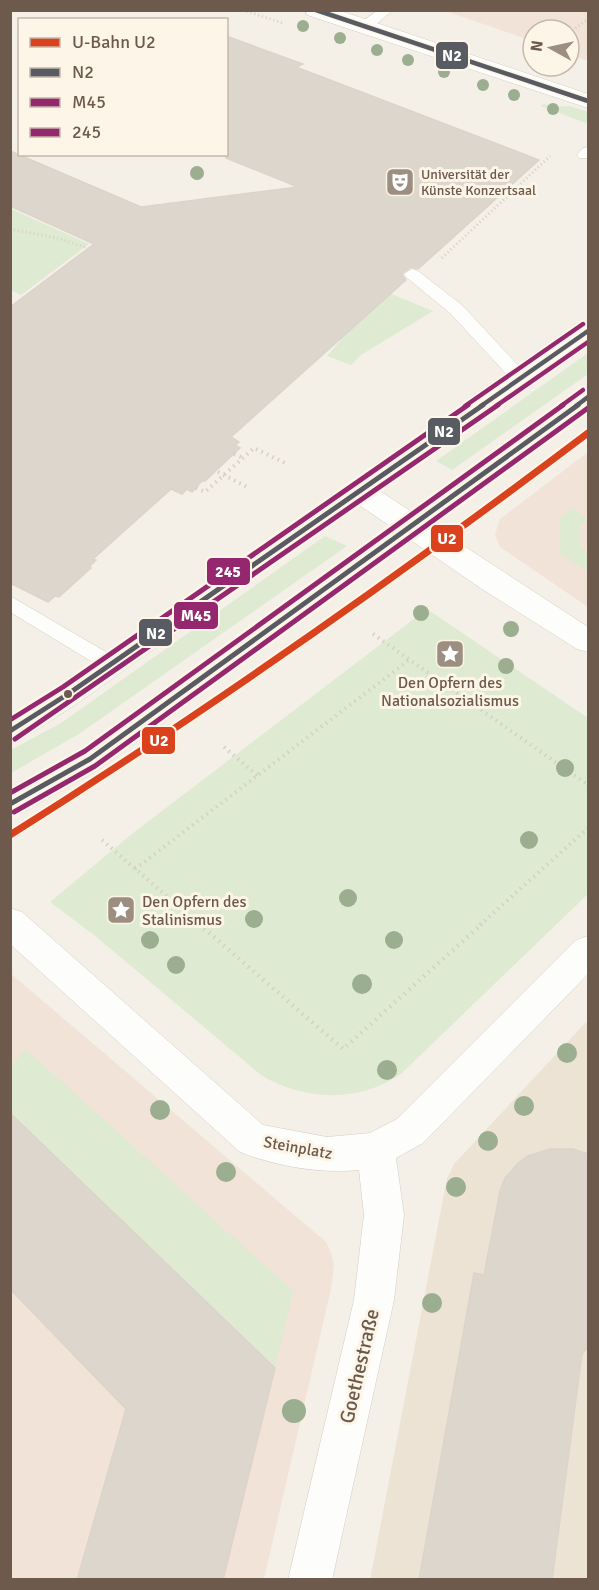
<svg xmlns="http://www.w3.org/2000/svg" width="599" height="1590" font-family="Signika,sans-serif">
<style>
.residential{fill:#ede3d5}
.commercial{fill:#f1e3d8}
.green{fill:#dfead3}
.building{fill:#ddd6cd;stroke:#dcd4ca;stroke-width:1.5}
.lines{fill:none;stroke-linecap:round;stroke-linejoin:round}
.service-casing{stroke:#d3cdc6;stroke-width:1}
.minor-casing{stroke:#d3cdc6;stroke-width:1}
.tertiary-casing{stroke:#d3cdc6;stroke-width:1}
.secondary-casing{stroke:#d3cdc6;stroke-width:1}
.path-far2{stroke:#d6cfc9;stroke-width:3;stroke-dasharray:1 3;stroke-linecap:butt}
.path-far1{stroke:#d6cfc9;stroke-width:4;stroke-dasharray:1.5 4.5;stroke-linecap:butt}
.path{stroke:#d6cfc9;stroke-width:4.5;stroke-dasharray:1.5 5;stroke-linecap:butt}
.service{fill:#fdfdfb;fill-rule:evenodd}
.minor{fill:#fdfdfb;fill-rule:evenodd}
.tertiary{fill:#fdfdfb;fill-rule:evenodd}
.secondary{fill:#fdfdfb;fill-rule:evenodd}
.bus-1-far1-casing{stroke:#fdf6e8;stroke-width:8}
.bus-1-casing{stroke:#fdf6e8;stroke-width:10}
.bus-2-far1-casing{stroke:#fdf6e8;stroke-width:8}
.bus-2-casing{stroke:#fdf6e8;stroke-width:10}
.bus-3-far1-casing{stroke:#fdf6e8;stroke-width:8}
.bus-3-casing{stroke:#fdf6e8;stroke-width:10}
.bus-1-far1{stroke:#595b62;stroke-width:4.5}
.bus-1{stroke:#595b62;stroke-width:5}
.bus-2-far1{stroke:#95276e;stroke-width:4.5}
.bus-2{stroke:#95276e;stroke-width:5}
.bus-3-far1{stroke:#95276e;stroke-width:4.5}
.bus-3{stroke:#95276e;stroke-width:5}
.metro-1-casing{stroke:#fdf6e8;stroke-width:11}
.metro-1{stroke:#da421e;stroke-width:7}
.tree{fill:#9bae90}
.bus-dot{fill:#6e5a4c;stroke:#fdf6e8;stroke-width:2}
.labels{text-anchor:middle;stroke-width:6;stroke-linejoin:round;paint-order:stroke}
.far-poi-label{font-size:14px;fill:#6e5a4c;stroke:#fdf6e8;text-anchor:start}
.poi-label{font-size:16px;fill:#6e5a4c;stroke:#fdf6e8}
.street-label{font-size:16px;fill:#6e5a4c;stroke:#fdf6e8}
.near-street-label{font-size:20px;fill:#6e5a4c;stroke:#fdf6e8}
.line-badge{stroke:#fdf6e8;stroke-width:2}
.badge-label{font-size:16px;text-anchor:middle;font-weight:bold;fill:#fff}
</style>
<rect width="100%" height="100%" fill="#f4f0e7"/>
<path class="residential" d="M588,1022V1579L370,1580L447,1178L454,1164L584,1024Z"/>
<g class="commercial">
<path d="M445,11H588V61L569,54V30H533V41Z"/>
<path d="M588,452V607L500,547L495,534L500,519Z"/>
<path d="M10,973L326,1242L331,1253L334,1265L331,1289L264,1579H11Z"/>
</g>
<g class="green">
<path d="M544,104L552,107L570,106L588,112V124L541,106Z"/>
<path d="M11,209L89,244L21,295L11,290Z"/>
<path d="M384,291L433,311L361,355L351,365L327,356L341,340L326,333Z"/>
<path d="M588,353V374L452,470L436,461Z"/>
<path d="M572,508L587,517L580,526L581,548L588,554V572L560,554V519Z"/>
<path d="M325,536L347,546L79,734L11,773V750L61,723Z"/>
<path d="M427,609L588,718V894L401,1074C359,1103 304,1101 261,1075L94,935L50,902L133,833Z"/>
<path d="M26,1049L293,1291L275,1368L11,1113V1066Z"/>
</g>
<g class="building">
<path d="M226,36L303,64L296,67L539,160L418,269L411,267L403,272L402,275L406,280L231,437L239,442L235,445L240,448L205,481H202L192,492L187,489L182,494L171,489L93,559L96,560L89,567L91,568L59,597L55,596L48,602L10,583V307L94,244L10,206V151L141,207L298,187L226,158Z"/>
<path d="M10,1113L275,1368L223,1580H77L126,1409L10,1289Z"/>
<path d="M550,1149H573L588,1154V1347L582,1354L552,1580H419L474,1273L484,1275L500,1191L505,1178L518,1163L528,1156Z"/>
</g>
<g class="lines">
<g class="service-casing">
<g id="service">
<path d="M378,10H393L369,30H359L357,27L359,24Z"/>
<path d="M588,147V158H579L577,155L583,148Z"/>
<path d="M412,269L418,271L462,305L526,374L529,378L526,382H514L450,313L406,277L404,274Z"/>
<path d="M10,596L118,659L121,664L118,669L111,671L104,669L10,612Z"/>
</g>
</g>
<g class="minor-casing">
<g id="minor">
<path d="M359,481L369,484L588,627V652L577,649L482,589L349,498L345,491L349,484Z"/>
<path d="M10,908L22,912L263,1125L327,1137L370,1133L397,1119L576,940L588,936V974L423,1143L396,1158L404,1215L394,1300L332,1580H288L354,1300L364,1215L359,1170C320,1174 276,1166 240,1152L10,944Z"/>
</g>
</g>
<g class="tertiary-casing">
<path id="tertiary" d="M305,10H338L588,94V108L307,15Z"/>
</g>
<g class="secondary-casing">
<g id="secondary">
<path d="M588,323V343L79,702L21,740L10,743V715L57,686L579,325Z"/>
<path d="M588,388V410L101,768L22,813L10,817V788L79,750L578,391Z"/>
</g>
</g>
<g class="path-far2">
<path d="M243,10L282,23"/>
<path d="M569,33L588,19"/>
<path d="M10,229L57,238L88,248"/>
<path d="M442,258L550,156"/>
</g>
<g class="path-far1">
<path d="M234,454L243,458"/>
<path d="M218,472L249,488"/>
<path d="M196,488L205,492L254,448L285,463"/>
<path d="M373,634L588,785"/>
<path d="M224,747L258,776"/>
<path d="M102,840L200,925"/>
<path d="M135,869L409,660"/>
<path d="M480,925L588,828"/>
</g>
<path class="path" d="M199,924L343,1049L482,924"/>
<use href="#service" class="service"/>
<use href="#minor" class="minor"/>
<use href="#tertiary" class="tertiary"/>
<use href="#secondary" class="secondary"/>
<g class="bus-1-far1-casing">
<g id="bus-1-far1">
<path d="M316,10L588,101"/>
<path d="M481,406L588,331"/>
<path d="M576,406L588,397"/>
</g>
</g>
<g class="bus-1-casing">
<g id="bus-1">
<path d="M10,731L68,694L483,405"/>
<path d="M10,804L90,759L578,405"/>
</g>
</g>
<g class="bus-2-far1-casing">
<path id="bus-2-far1" d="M496,406L588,342"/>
</g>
<g class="bus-2-casing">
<g id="bus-2">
<path d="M15,739L498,405"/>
<path d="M14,812L95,766L588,408"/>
</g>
</g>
<g class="bus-3-far1-casing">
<g id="bus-3-far1">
<path d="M465,406L583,324"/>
<path d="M561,406L583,390"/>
</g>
</g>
<g class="bus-3-casing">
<g id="bus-3">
<path d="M10,720L63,687L468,405"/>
<path d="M10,793L85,751L563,405"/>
</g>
</g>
<use href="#bus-1-far1" class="bus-1-far1"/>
<use href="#bus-1" class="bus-1"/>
<use href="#bus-2-far1" class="bus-2-far1"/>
<use href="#bus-2" class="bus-2"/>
<use href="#bus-3-far1" class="bus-3-far1"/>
<use href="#bus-3" class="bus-3"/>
<g class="metro-1-casing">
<path id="metro-1" d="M10,835C209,710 400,575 588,433"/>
</g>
<use href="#metro-1" class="metro-1"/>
</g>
<g class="tree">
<circle cx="303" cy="26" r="6"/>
<circle cx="340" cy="38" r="6"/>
<circle cx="377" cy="50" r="6"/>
<circle cx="408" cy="60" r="6"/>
<circle cx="444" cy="72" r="6"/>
<circle cx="483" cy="85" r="6"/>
<circle cx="514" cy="95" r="6"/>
<circle cx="553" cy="109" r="6"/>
<circle cx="197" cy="173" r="7"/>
<circle cx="421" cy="613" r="8"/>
<circle cx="511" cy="629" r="8"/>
<circle cx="506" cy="666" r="8"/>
<circle cx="565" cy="768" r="9"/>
<circle cx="529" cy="840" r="9"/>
<circle cx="348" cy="898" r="9"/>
<circle cx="254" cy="919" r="9"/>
<circle cx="150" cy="940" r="9"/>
<circle cx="394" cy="940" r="9"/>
<circle cx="176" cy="965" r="9"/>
<circle cx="362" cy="984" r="10"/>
<circle cx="567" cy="1053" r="10"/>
<circle cx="387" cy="1070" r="10"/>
<circle cx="524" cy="1106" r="10"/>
<circle cx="160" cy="1110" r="10"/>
<circle cx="488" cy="1141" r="10"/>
<circle cx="226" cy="1172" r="10"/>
<circle cx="456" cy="1187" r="10"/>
<circle cx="432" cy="1303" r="10"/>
<circle cx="294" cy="1411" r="12"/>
</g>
<defs>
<g id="theatre-square" transform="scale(1.5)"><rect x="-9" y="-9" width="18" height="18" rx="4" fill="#9d8e82" stroke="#fdf6e8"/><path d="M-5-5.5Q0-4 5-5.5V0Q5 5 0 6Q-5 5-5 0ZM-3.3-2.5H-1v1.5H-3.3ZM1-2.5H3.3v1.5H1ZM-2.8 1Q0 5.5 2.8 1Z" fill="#fff"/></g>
<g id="sight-square" transform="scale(1.5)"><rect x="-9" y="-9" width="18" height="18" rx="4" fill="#9d8e82" stroke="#fdf6e8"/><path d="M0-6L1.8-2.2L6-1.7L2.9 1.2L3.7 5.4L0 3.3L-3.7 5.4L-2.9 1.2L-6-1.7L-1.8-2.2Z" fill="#fff"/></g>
</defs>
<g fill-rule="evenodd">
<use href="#theatre-square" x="400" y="182"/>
<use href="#sight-square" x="450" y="654"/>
<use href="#sight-square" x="121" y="910"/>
</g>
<circle class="bus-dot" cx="68" cy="694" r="5"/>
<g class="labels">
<g class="far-poi-label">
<text x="421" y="179">Universität der<tspan x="421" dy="16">Künste Konzertsaal</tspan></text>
</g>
<g class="poi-label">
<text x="450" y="688">Den Opfern des<tspan x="450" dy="18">Nationalsozialismus</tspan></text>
<text x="142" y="907" text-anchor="start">Den Opfern des<tspan x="142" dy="18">Stalinismus</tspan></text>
</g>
<g class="street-label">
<text transform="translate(298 1147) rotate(10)" y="6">Steinplatz</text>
</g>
<g class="near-street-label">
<text transform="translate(359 1366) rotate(-77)" y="7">Goethestraße</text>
</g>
</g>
<g class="line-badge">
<rect x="435" y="41" width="34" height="29" rx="6" fill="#595b62"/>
<rect x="427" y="417" width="34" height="29" rx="6" fill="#595b62"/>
<rect x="430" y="524" width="34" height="29" rx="6" fill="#da421e"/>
<rect x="206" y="557" width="45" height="29" rx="6" fill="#95276e"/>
<rect x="173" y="601" width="46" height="29" rx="6" fill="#95276e"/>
<rect x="138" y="618" width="35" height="29" rx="6" fill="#595b62"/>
<rect x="141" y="726" width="35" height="29" rx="6" fill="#da421e"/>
</g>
<g class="badge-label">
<text x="452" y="61">N2</text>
<text x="444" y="437">N2</text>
<text x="447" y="544">U2</text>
<text x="228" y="577">245</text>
<text x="196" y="621">M45</text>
<text x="156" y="639">N2</text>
<text x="159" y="746">U2</text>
</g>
<rect width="599" height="1590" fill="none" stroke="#6e5a4c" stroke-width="24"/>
<rect x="18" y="18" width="210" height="138" fill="#fdf6e8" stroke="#c4b8aa" stroke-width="1.5"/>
<rect x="30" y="38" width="30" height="9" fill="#da421e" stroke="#c4b8aa" stroke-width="1.5"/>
<text x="72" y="48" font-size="18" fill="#6e5a4c">U-Bahn U2</text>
<rect x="30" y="68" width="30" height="9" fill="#595b62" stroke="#c4b8aa" stroke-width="1.5"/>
<text x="72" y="78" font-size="18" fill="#6e5a4c">N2</text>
<rect x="30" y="98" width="30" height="9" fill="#95276e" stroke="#c4b8aa" stroke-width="1.5"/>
<text x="72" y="108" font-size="18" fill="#6e5a4c">M45</text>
<rect x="30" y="128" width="30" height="9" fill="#95276e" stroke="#c4b8aa" stroke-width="1.5"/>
<text x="72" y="138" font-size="18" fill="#6e5a4c">245</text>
<g transform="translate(551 48) rotate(278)"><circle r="28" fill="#fdf6e8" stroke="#c4b8aa" stroke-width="1.5"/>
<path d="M0-4.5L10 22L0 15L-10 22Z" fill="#9d8e82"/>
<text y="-9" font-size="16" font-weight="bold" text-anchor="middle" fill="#6e5a4c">N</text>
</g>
</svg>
